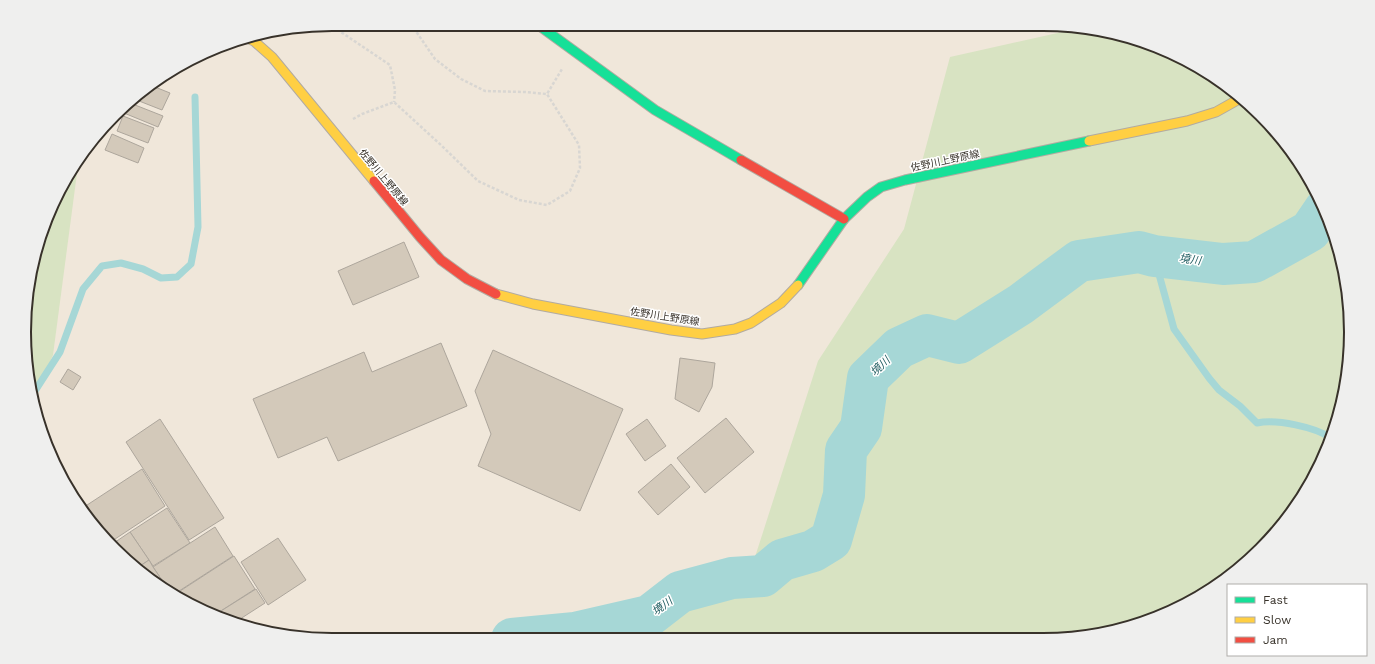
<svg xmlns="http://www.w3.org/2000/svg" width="1375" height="664" font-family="'Work Sans','Noto Sans JP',sans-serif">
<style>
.green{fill:#d8e3c2}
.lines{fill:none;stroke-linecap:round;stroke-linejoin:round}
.stream{stroke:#a6d7d6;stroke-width:7}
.river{stroke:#a6d7d6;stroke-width:42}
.building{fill:#d3c9ba;stroke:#ada69c}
.fast-casing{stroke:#b2aba1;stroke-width:11}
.slow-casing{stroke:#b2aba1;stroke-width:11}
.jam-casing{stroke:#b2aba1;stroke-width:11}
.path{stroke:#d8d6d2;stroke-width:2.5;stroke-dasharray:3 2;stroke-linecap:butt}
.fast{stroke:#16e098;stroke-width:9}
.slow{stroke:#ffcf43;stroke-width:9}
.jam{stroke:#f24e42;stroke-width:9}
.labels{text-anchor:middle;stroke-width:3;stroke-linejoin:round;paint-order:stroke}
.street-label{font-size:10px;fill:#38322a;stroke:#fff}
.water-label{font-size:11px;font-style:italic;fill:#1e5b5f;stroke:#fff}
.rim{fill:none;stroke:#38322a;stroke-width:2}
</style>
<rect width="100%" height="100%" fill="#f0e7da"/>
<g class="green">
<path d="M1080,28L1103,30L1161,48L1214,76L1261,114L1299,161L1328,214L1345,272L1351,332L1345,392L1327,450L1287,520L1230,576L1161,617L1083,637L509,639L745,588L818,361L904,229L950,57Z"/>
<path d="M79,158L53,355L34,397L27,372L30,272L48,214L76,161Z"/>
</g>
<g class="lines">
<g class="stream">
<path d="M1154,256L1174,329L1209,378L1219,390L1240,406L1257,423C1277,419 1315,427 1331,438"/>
<path d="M33,394L60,352L83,289L102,266L121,263L143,269L161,278L177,277L191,264L198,227L195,97"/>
</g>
<path class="river" d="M512,639L575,633L649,616L680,592L732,578L763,576L782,560L813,551L831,540L844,495L846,450L861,428L868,378L899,348L927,335L959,343L1021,304L1079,261L1139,252L1154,256L1223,264L1254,262L1310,231L1325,209"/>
</g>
<g class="building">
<path d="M150,85L170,93L162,110L134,99L144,88Z"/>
<path d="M130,103L163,116L158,127L124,113L126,107Z"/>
<path d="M123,116L154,128L148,143L117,131Z"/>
<path d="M112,134L144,148L138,163L105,150Z"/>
<path d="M404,242L419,277L353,305L338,271Z"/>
<path d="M441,343L467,406L338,461L327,437L278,458L253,399L364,352L372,372Z"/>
<path d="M493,350L623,409L580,511L478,466L491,434L475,391Z"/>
<path d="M680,358L715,363L712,387L699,412L675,399Z"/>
<path d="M68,369L81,377L73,390L60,382Z"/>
<path d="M726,418L754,452L705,493L677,458Z"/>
<path d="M160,419L224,518L189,540L126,442Z"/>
<path d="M647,419L666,446L645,461L626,434Z"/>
<path d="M671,464L690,487L658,515L638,492Z"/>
<path d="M142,469L165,506L109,543L88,519L81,509Z"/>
<path d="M167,508L190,543L153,566L130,532Z"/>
<path d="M215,527L233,556L176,593L166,586L153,567Z"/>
<path d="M130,532L149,560L137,568L129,563L111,545Z"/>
<path d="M278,538L306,580L268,605L241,562Z"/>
<path d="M234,556L255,589L213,616L177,593Z"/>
<path d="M149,560L153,567L166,586L137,568Z"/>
<path d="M256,589L265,603L237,621L235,623L213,616Z"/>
</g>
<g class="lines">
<g class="fast-casing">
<g id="fast">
<path d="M537,24L655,110L741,160"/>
<path d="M798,285L844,219L867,197L881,187L905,180L1089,141"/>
</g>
</g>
<g class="slow-casing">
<g id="slow">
<path d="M247,38L254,41L272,57L374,181"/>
<path d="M1089,141L1187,121L1216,112L1241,98"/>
<path d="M496,294L533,304L671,330L702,334L735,329L751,323L781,303L798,285"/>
</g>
</g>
<g class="jam-casing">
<g id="jam">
<path d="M741,160L844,219"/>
<path d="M374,181L420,237L441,260L467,279L496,294"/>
</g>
</g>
<g class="path">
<path d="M329,24L390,65L395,90L394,102"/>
<path d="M411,24L435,59L461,79L485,91L525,92L547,94L562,69"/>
<path d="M353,119L362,114L394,102L442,146L478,181L519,200L547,205L570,191L580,168L579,145L547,94"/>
</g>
<use href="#fast" class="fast"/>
<use href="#slow" class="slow"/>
<use href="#jam" class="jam"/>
</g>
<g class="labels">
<g class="street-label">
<text transform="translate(945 160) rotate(-12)" y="4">佐野川上野原線</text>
<text transform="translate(384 177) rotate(50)" y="4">佐野川上野原線</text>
<text transform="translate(665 316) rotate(9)" y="4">佐野川上野原線</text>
</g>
<g class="water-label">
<text transform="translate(1190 259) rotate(8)" y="4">境川</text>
<text transform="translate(880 366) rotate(-44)" y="4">境川</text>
<text transform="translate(662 606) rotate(-37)" y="4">境川</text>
</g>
</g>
<path d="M0 0H1375V664H0ZM332 31H1043A301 301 0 0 1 1344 332V332A301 301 0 0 1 1043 633H332A301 301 0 0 1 31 332V332A301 301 0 0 1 332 31Z" fill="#efefee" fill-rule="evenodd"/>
<path class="rim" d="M332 31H1043A301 301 0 0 1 1344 332V332A301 301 0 0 1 1043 633H332A301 301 0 0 1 31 332V332A301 301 0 0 1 332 31Z"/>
<rect x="1227" y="584" width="140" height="72" fill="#ffffff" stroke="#afadaa"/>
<rect x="1235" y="597" width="20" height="6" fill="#16e098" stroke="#afadaa"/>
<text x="1263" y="604" font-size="12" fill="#38322a">Fast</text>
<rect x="1235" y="617" width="20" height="6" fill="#ffcf43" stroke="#afadaa"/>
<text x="1263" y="624" font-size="12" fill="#38322a">Slow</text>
<rect x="1235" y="637" width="20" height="6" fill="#f24e42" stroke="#afadaa"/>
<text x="1263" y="644" font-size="12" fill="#38322a">Jam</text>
</svg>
